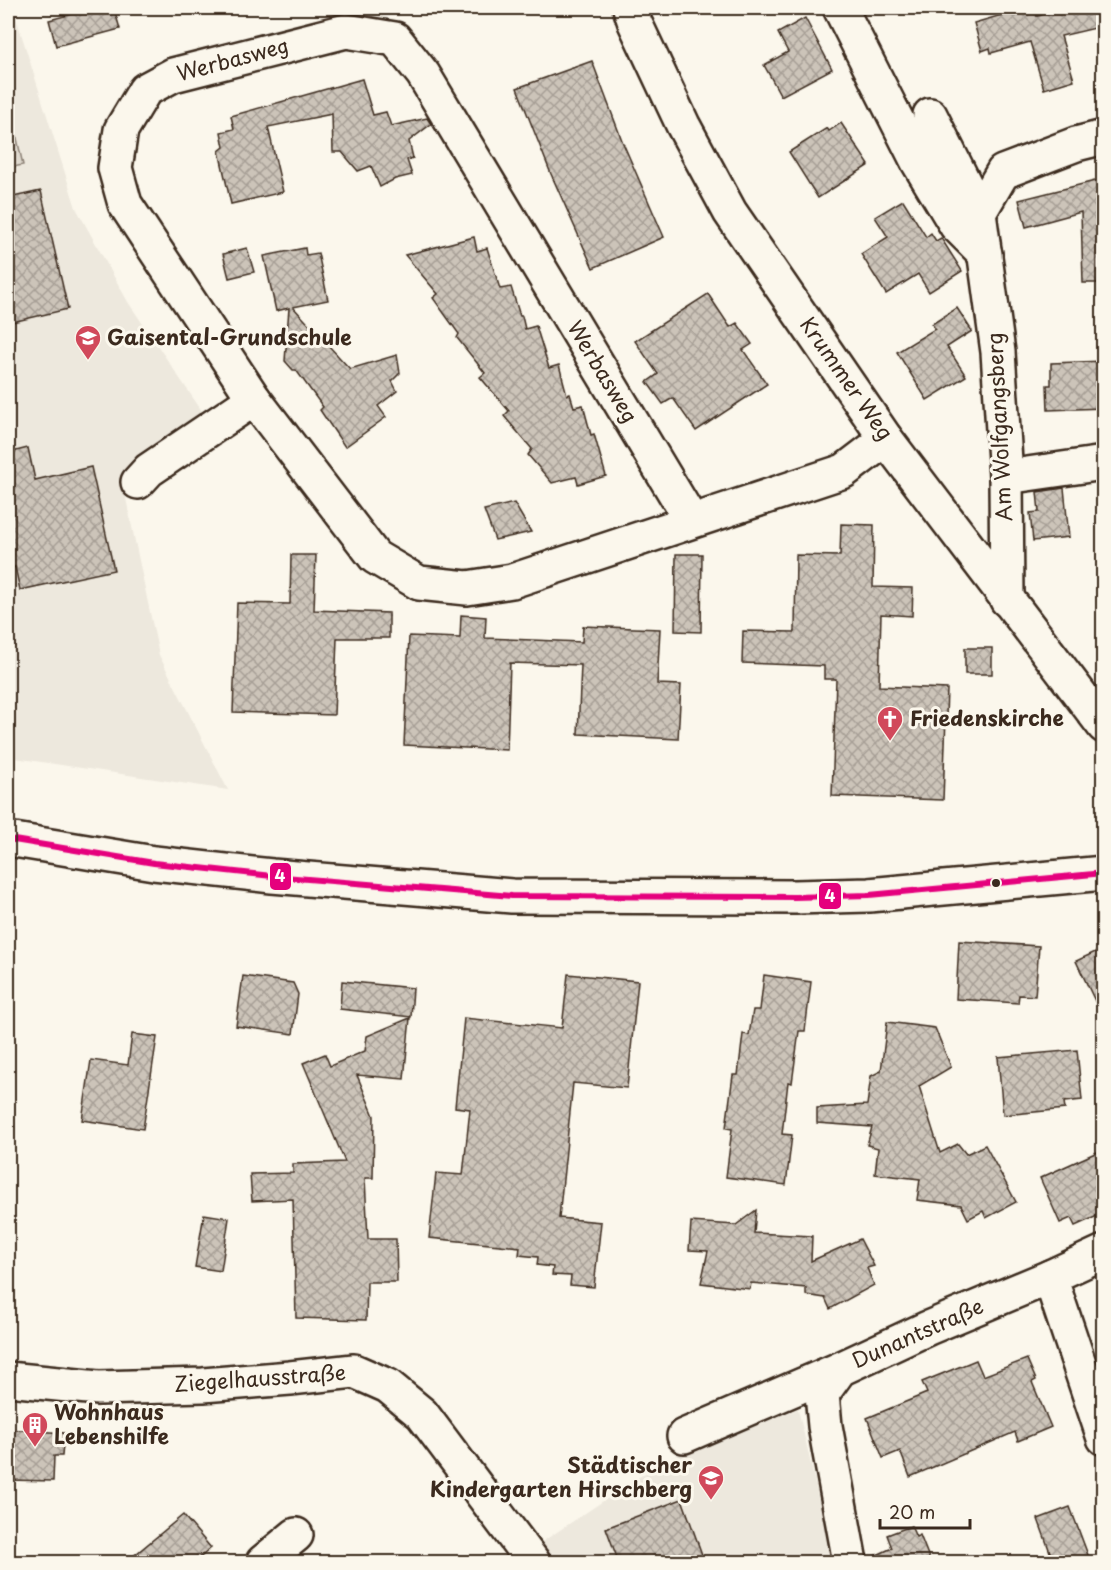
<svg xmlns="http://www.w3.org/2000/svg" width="1111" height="1570" font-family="'Playpen Sans',sans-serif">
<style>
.built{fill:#ede8dd}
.green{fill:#dfd9ce;stroke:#8d8276;stroke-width:1.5}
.building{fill:url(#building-cross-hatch);stroke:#3b2a1e;stroke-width:1.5}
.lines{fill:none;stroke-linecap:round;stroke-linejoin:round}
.minor-casing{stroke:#3b2a1e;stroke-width:38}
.major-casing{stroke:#3b2a1e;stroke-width:38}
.minor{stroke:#fbf7ec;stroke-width:33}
.major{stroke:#fbf7ec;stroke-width:33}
.bus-1-casing{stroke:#fbf7ec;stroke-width:10}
.bus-1{stroke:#e5007d;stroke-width:6}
.bus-dot{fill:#3b2a1e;stroke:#fbf7ec;stroke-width:2}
.labels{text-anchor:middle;stroke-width:6;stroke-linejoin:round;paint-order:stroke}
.street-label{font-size:21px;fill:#3b2a1e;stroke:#fbf7ec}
.poi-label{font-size:21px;font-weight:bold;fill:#3b2a1e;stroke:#fbf7ec;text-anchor:start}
.line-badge{stroke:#fbf7ec;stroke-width:2}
.badge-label{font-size:16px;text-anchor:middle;font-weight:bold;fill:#fff}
</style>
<defs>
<pattern id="building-cross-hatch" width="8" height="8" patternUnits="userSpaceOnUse" patternTransform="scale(1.5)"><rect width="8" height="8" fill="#ccc4b9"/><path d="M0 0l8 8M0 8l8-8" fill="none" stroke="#a79f96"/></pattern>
</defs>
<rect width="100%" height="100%" fill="#fbf7ec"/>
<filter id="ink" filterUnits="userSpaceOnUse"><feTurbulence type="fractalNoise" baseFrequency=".0167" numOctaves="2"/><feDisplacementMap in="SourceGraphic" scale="12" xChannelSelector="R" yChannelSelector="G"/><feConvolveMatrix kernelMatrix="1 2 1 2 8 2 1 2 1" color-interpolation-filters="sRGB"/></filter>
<g filter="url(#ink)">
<g class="built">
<path d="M8,8H13L76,208L128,302L208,420L121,475L159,655L228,790L8,757Z"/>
<path d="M798,1409L834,1562H554L542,1542L663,1461Z"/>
</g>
<path class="green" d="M8,98L23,165L8,168Z"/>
<g class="building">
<path d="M83,8H114L120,29L56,46L49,20L84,11Z"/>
<path d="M1026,8H1035L1037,16L1066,8H1104V26L1061,36L1074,80L1044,89L1030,42L991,53L990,48L982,51L974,23Z"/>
<path d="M805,18L832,69L781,96L764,65L788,52L778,33Z"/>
<path d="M592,61L623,143L664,237L593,268L551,174L517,88Z"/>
<path d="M362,79L373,115L386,112L391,126L427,118L431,124L409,141L413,158L407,160L412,175L395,179L380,187L371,166L358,171L342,152H333L332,114L268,127L283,192L231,204L219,151L224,147L221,132L234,129L231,116Z"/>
<path d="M841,123L869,165L818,198L789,152L827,128L829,131Z"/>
<path d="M1099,180L1101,201H1104V283H1083L1081,212L1026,227L1019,200Z"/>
<path d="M41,191L68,309L8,323V198Z"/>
<path d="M903,200L926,237L931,233L936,241L941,238L962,271L929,292L918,274L886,294L861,254L888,237L875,217Z"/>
<path d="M474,237L477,251L487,248L500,289L511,287L520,316H522L525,329L536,326L549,368L559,365L567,395L570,394L574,407L583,405L591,435L594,434L606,476L578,484L576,477L552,483L528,455L532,449L504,416L509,411L480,377L485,373L457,338L459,334L433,298L438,294L405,255Z"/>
<path d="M247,248L254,272L229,278L223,254Z"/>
<path d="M305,248L306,255L318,253L328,300L293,307L350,369L397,355L400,373L392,381L397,391L378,406L386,417L345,447L320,410L323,407L296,370H293L285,361L289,308L276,311L264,256Z"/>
<path d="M708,294L730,327L737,323L752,344L743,350L767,384L696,431L673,398L663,404L647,382L658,374L635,341Z"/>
<path d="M957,308L972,331L947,347L966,376L927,400L897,352L935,329L932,324Z"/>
<path d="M1104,361V408L1048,410L1047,385H1051V363Z"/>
<path d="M28,448L35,480L91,467L114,570L20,590L15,567L8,569V453Z"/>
<path d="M1064,488L1069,537L1033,541L1030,513L1039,512L1037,492Z"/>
<path d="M514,503L531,532L495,540L484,510Z"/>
<path d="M841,524L874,525L873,587L913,588L912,616L881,614L879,686L947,689L943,800L832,796L836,679H824V666L742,663L743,631L795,632L796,555L840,556Z"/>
<path d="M676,554H702L701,632L675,631Z"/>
<path d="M291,555H316L314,610L389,613V638H337L334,715L233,712L237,603L290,604Z"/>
<path d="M461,615L486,617L485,638L582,642L583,626L660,629L657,684L681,685L678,739L578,734L581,665L510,663L507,750L404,745L409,636L460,638Z"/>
<rect x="965" y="648" width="27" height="26"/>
<path d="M959,941L1039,946L1035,996L1019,995L1018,1003L956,999Z"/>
<path d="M1104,948V1020L1076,961Z"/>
<path d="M568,974L638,981L627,1088L573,1083L559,1218L601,1222L594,1287L570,1285L571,1276L552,1275L553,1267L537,1265L538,1257L519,1255L520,1247L429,1238L436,1173L463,1175L470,1109L455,1107L464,1018L562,1028Z"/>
<path d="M764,975L811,982L805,1031H799L792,1083L788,1082L782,1134L792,1135L786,1185L726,1177L732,1129L726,1128L733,1075H738L743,1034L749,1035L753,1010H760Z"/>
<path d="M243,976L293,983L298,994L293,1034L236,1026Z"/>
<path d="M342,981L413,988L411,1017L340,1009Z"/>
<path d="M410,1018L404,1079L357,1075L374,1116L373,1178H365L368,1239H396L397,1282H367L366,1320L296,1318L293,1199L252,1201L250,1174L293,1173V1164L345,1162L303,1063L325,1054L330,1066L365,1051L367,1036Z"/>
<path d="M887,1022L935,1028L951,1067L919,1086L940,1153L958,1144L966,1154L985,1145L1016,1202L986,1218L983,1211L968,1219L961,1205L917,1200L920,1179L875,1174L878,1148L867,1145L872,1127L817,1123V1108L867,1105L871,1076L881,1071Z"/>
<path d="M132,1034L157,1037L143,1129L82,1120L91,1060L128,1065Z"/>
<path d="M1077,1050L1082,1100L1064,1102L1065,1109L1003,1115L998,1057Z"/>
<path d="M1104,1149V1213L1075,1226L1071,1218L1060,1223L1040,1178Z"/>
<path d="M756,1210L754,1233L812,1236L811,1261L860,1239L874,1266L867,1268L874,1285L830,1309L825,1298L806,1295V1288L751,1283L750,1289L701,1283L708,1251L689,1250L691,1222L736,1225Z"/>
<path d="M204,1214L229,1218L221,1271L195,1267Z"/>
<path d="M1027,1359L1036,1380L1032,1382L1051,1427L1018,1441L1015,1432L910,1477L900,1451L883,1458L867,1418L927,1393L922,1382L976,1360L983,1376Z"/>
<path d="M8,1429L64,1433L62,1456H54L53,1481L8,1480Z"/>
<path d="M682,1499L705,1563H619L606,1528Z"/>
<path d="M1070,1507L1091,1563H1054L1038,1519Z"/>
<path d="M183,1515L211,1548L194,1563H125Z"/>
<path d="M911,1526L916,1537L920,1535L931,1563H868V1559L892,1548L887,1535Z"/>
</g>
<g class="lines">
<g class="minor-casing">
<g id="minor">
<path d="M630,8L635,23L683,125L730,212L886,439L1104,726"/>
<path d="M840,8L918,162L956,225L985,254"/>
<path d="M930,115L979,213L998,352L1006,477L1007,600"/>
<path d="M979,213L1003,172L1076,144L1104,137"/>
<path d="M1006,477L1104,463"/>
<path d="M138,482L149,470L254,399"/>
<path d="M691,520L423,74L395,39L346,31L173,75L145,90L121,130L115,168L125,204L254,399L375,557L419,583L467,588L512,581L844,471L886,439"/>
<path d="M1104,1252L1050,1277L1104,1438"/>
<path d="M8,1379L98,1388L203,1385L290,1378L354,1371L388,1386L422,1414L533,1562"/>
<path d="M684,1436L840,1369"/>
<path d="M263,1562L296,1535"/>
<path d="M850,1562L825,1426L822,1394L840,1369L928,1328L1050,1277"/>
</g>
</g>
<g class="major-casing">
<path id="major" d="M8,839L154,863L272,876L512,896L795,897L869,895L1104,873"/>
</g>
<use href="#minor" class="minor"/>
<use href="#major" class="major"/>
<g class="bus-1-casing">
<path id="bus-1" d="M8,839L154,863L272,876L512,896L795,897L869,895L1104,873"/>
</g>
<use href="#bus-1" class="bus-1"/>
</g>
</g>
<defs>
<g id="school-pin" transform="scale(1.35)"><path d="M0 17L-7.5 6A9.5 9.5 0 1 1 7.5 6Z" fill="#d1495b" stroke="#fbf7ec"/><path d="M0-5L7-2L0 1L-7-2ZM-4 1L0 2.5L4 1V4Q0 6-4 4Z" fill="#fff"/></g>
<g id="church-pin" transform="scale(1.35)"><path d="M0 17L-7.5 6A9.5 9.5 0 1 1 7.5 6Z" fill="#d1495b" stroke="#fbf7ec"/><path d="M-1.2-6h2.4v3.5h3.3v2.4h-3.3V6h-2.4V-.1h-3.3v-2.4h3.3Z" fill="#fff"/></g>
<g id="building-pin" transform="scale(1.35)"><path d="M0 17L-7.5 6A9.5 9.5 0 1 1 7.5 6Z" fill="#d1495b" stroke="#fbf7ec"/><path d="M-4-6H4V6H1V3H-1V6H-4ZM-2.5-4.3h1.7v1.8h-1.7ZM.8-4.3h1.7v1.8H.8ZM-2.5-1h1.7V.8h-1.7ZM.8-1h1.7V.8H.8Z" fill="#fff"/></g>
</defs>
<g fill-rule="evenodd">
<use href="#school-pin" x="88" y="338"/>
<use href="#church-pin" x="890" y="719"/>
<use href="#building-pin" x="35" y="1425"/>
<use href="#school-pin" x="711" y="1478"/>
</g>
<circle class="bus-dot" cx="996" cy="883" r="5"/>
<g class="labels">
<g class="street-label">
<text transform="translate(233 60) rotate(-15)" y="7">Werbasweg</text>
<text transform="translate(602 372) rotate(59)" y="7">Werbasweg</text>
<text transform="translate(846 379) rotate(55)" y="7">Krummer Weg</text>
<text transform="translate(1000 427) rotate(-93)" y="7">Am Wolfgangsberg</text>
<text transform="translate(918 1334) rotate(-24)" y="7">Dunantstraße</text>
<text transform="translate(260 1379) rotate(-4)" y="7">Ziegelhausstraße</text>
</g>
<g class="poi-label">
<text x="107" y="345">Gaisental-Grundschule</text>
<text x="910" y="726">Friedenskirche</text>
<text x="54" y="1420">Wohnhaus<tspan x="54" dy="24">Lebenshilfe</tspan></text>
<text x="692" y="1473" text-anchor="end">Städtischer<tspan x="692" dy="24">Kindergarten Hirschberg</tspan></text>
</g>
</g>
<g class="line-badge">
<rect x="269" y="862" width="23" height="29" rx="6" fill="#e5007d"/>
<rect x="818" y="882" width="24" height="28" rx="6" fill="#e5007d"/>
</g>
<g class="badge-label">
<text x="280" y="882">4</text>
<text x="830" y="902">4</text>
</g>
<rect width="1111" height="1570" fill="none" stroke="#fbf7ec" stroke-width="30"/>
<rect x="15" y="15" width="1081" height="1540" fill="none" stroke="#3b2a1e" stroke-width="2" filter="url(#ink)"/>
<path d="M880 1519v9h90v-9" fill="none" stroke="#3b2a1e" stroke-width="3"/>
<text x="889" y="1519" font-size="18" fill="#3b2a1e" stroke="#fbf7ec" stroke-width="4.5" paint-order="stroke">20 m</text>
</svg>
